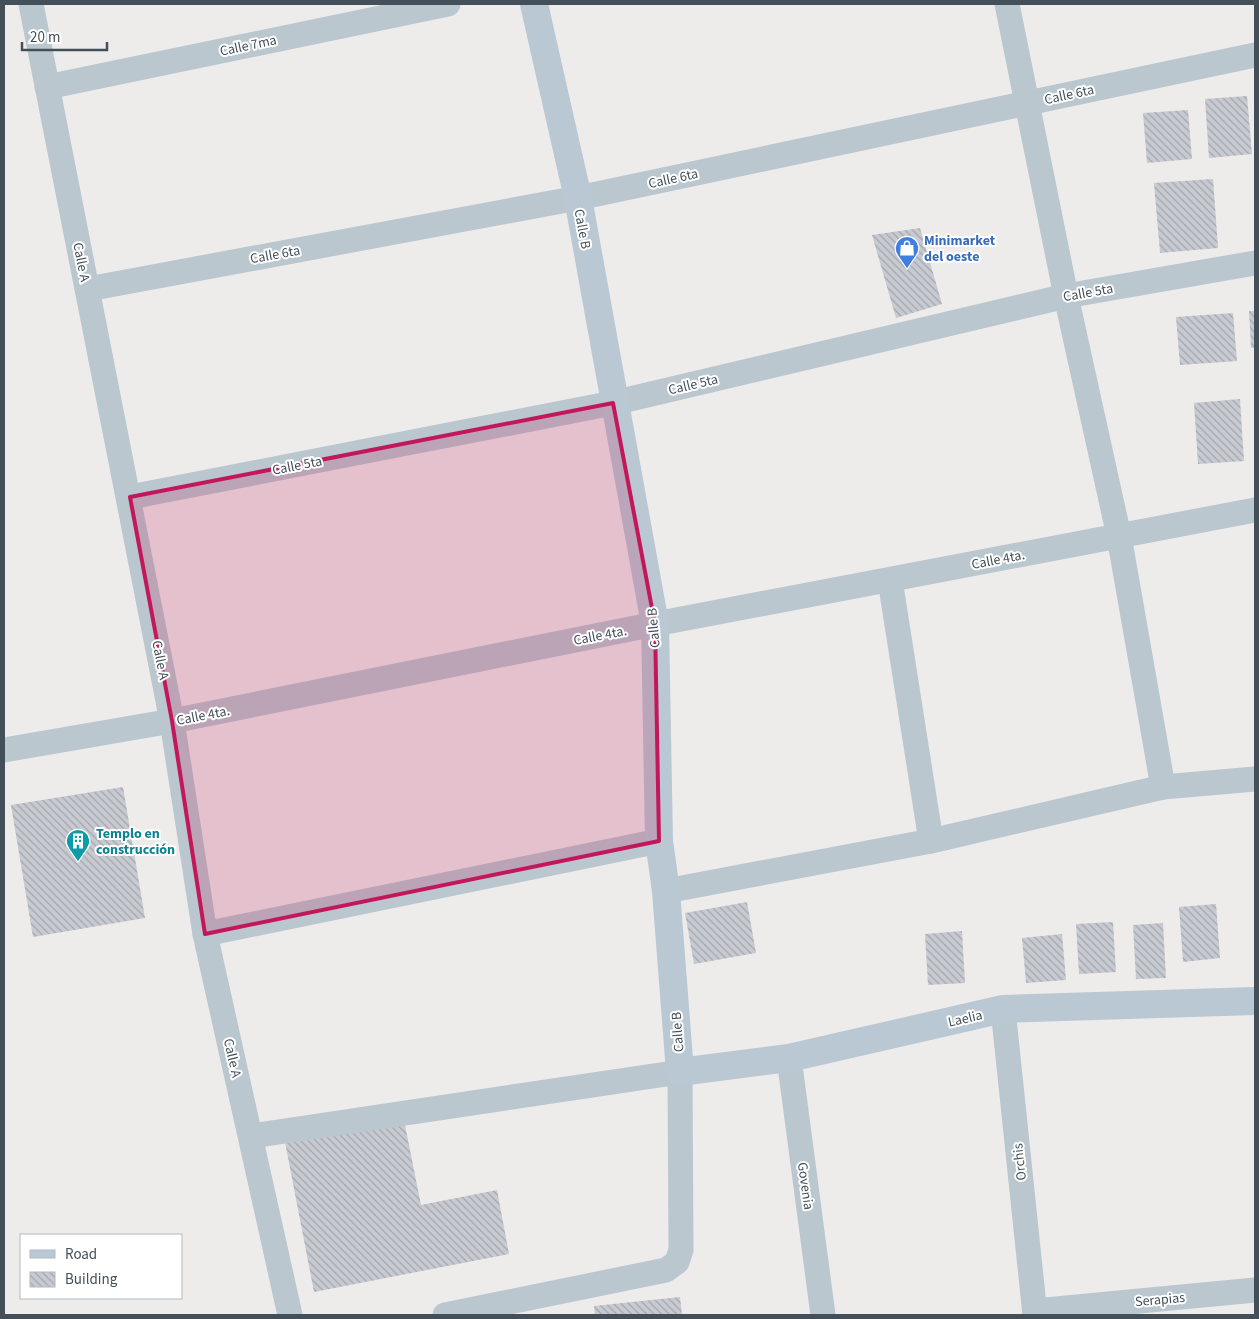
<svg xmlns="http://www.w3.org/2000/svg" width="1259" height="1319" font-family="'Source Sans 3',sans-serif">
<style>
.building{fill:url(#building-back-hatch)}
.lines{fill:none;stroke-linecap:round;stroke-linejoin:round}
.street{stroke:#bbc7cf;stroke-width:25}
.secondary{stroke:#bac8d4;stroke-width:28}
.marked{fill:#c2185b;fill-opacity:0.2;stroke:#c2185b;stroke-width:4;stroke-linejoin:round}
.labels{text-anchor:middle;stroke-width:4;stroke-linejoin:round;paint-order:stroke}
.street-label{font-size:14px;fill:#435059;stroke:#fff}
.shop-label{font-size:14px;font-weight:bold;fill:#366cbe;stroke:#fff;text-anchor:start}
.culture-label{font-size:14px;font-weight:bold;fill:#0d838f;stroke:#fff;text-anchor:start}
</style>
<defs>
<pattern id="building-back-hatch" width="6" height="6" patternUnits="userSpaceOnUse" patternTransform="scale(1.25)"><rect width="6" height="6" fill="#c7cad1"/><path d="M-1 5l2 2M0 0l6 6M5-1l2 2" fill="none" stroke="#a3a6ad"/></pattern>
</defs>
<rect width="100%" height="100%" fill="#eeebeb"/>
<g class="building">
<path d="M1247,96L1252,154L1209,158L1205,99Z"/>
<path d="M1188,110L1192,159L1147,163L1143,113Z"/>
<path d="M1213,179L1218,248L1160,253L1154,183Z"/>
<path d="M920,228L942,304L896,318L872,235Z"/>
<path d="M1249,311H1255V348H1251Z"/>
<path d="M1233,313L1237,361L1180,365L1176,317Z"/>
<path d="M1240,399L1244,461L1198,464L1194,403Z"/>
<path d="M123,787L145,918L33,937L11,805Z"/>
<path d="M747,902L756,953L694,964L685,913Z"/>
<path d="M1216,904L1220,958L1183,962L1179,907Z"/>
<path d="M1113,922L1116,972L1079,974L1076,924Z"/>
<path d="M1163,923L1166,978L1136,979L1133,925Z"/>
<path d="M962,931L965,983L928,985L925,934Z"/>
<path d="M1062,934L1066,980L1026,983L1022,938Z"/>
<path d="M404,1120L421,1205L497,1190L509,1254L314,1292L285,1142Z"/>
<path d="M680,1297L682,1315H595L594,1306Z"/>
</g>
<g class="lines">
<g class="street">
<path d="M31,4L172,721L205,934L290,1315"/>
<path d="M1007,4L1066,296L1119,536L1163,787"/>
<path d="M47,87L448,4"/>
<path d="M88,289L578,198L1255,55"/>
<path d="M130,497L613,403L1066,296L1255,263"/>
<path d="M890,580L931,841"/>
<path d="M4,750L172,721L655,624L1255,510"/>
<path d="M666,891L931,841L1163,787L1255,779"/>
<path d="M205,934L659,841"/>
<path d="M1003,1009L1035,1315"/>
<path d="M789,1058L823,1315"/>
<path d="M251,1136L680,1072L681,1250L677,1262L666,1270L445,1315"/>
<path d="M1035,1311L1255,1290"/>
</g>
<path class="secondary" d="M534,4L578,198L655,624L659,841L666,891L680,1072L789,1058L1003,1009L1255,1001"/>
</g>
<path class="marked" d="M613,403L655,624L659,841L205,934L172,721L130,497Z"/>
<defs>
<g id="shop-pin" transform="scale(1.25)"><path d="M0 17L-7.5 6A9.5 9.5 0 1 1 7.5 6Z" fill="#3f7fe0" stroke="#fff"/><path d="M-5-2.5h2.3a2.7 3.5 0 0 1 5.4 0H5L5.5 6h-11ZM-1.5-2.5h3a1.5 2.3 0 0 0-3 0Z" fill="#fff"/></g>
<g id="building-pin" transform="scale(1.25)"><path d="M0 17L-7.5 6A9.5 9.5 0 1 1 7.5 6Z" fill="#0f9aa8" stroke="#fff"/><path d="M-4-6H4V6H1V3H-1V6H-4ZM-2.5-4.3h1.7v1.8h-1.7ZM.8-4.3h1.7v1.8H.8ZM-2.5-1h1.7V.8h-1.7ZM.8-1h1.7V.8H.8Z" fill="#fff"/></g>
</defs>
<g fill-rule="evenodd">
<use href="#shop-pin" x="907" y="248"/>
<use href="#building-pin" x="78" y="841"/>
</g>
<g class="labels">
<g class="street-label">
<text transform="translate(248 45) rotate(-12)" y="5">Calle 7ma</text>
<text transform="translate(1069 94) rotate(-12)" y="5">Calle 6ta</text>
<text transform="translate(673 178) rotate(-12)" y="5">Calle 6ta</text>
<text transform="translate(583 229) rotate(80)" y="5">Calle B</text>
<text transform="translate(275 254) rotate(-10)" y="5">Calle 6ta</text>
<text transform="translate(82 262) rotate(79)" y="5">Calle A</text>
<text transform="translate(1088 292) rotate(-10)" y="5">Calle 5ta</text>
<text transform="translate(693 384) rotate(-13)" y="5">Calle 5ta</text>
<text transform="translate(297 465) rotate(-11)" y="5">Calle 5ta</text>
<text transform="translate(998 559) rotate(-11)" y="5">Calle 4ta.</text>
<text transform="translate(653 628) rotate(-95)" y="5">Calle B</text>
<text transform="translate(600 635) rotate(-11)" y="5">Calle 4ta.</text>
<text transform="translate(161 660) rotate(79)" y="5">Calle A</text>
<text transform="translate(203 715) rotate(-11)" y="5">Calle 4ta.</text>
<text transform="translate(965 1018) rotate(-13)" y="5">Laelia</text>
<text transform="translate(677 1032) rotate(-94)" y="5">Calle B</text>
<text transform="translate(233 1058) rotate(77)" y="5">Calle A</text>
<text transform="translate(1019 1162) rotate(-96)" y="5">Orchis</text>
<text transform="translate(806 1186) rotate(82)" y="5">Govenia</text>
<text transform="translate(1160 1299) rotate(-5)" y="5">Serapias</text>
</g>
<g class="shop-label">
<text x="924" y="245">Minimarket<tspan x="924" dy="16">del oeste</tspan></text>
</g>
<g class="culture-label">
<text x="96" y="838">Templo en<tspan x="96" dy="16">construcción</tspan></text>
</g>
</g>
<rect width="1259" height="1319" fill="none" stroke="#435059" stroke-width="10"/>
<rect x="20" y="1234" width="162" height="65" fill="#ffffff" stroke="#b4b9bd"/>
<rect x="30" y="1250" width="25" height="8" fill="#bac8d4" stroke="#b4b9bd"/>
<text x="65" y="1259" font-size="15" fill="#435059">Road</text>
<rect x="30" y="1272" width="25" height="15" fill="url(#building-back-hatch)" stroke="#b4b9bd"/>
<text x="65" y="1284" font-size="15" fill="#435059">Building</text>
<path d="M22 42v8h85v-8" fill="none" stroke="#435059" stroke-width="2.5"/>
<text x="30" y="42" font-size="15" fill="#435059" stroke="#ffffff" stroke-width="4" paint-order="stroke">20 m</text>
</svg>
